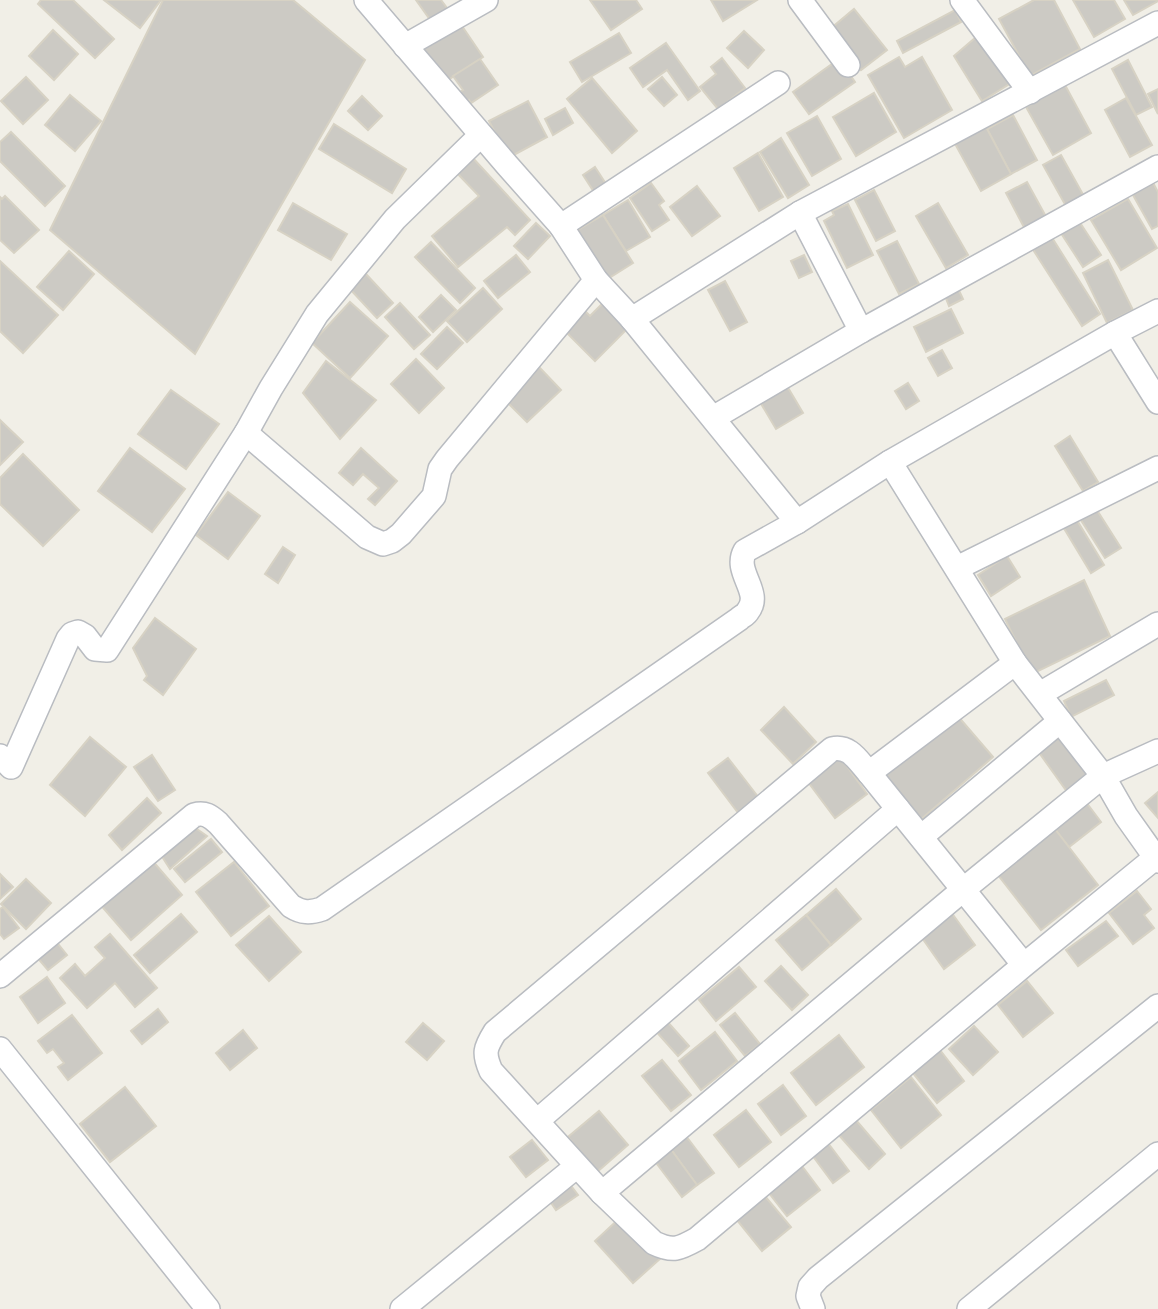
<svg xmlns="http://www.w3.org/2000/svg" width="1158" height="1309" font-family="Barlow,sans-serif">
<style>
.building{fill:#cccac4;stroke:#d7d2c4;stroke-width:2}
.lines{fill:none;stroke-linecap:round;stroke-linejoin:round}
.minor-casing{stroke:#b9bcc1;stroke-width:26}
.minor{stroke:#fff;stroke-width:23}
</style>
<rect width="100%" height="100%" fill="#f1efe7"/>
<g class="building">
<path d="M41,0H73L114,39L95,58L38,4Z"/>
<path d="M104,0H161L140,28Z"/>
<path d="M163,0H293L365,60L195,354L50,230Z"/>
<path d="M416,0H441L453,16L436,28Z"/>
<path d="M590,0H636L642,9L611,30Z"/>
<path d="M711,0H757L723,21Z"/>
<path d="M1034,0H1054L1080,49L1030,76L999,19Z"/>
<path d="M1073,0H1114L1125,19L1094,37Z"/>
<path d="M1124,0H1158V1L1133,15Z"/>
<path d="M854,9L887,50L861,70L829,30Z"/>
<path d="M955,10L961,22L903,53L897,41Z"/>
<path d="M462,26L483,57L442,84L415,53Z"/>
<path d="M53,30L78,54L54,80L29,56Z"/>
<path d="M744,31L764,50L748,68L727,48Z"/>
<path d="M619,33L631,53L582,82L570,62Z"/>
<path d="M975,38L1011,83L982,101L954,56Z"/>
<path d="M666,43L700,91L688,100L667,70L643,87L630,68Z"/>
<path d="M899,57L905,67L922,57L952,110L904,138L868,75Z"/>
<path d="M722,58L745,88L718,109L700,87L716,74L711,67Z"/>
<path d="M480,59L498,85L471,103L469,100L462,105L455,95L463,90L453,76Z"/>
<path d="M839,59L855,82L809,114L793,92Z"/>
<path d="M1128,60L1152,107L1136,115L1112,69Z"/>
<path d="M26,77L48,100L23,124L1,101Z"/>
<path d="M662,77L677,95L664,106L648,89Z"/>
<path d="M592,78L637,131L612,153L567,99Z"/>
<path d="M1065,85L1091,133L1053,155L1026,107Z"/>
<path d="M1158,89V114L1148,94Z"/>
<path d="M874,93L896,132L856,156L833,117Z"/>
<path d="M70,95L101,121L75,151L45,125Z"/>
<path d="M362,96L382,116L368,130L348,111Z"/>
<path d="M1126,98L1152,145L1130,157L1105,110Z"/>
<path d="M528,101L547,137L508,158L489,121Z"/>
<path d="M565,108L573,123L553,135L545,119Z"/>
<path d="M1013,115L1037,160L1011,174L987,129Z"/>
<path d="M817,116L841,159L812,176L787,133Z"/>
<path d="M334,124L406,169L392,193L319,149Z"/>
<path d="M985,125L1011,174L981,191L954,142Z"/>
<path d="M11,132L65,186L45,206L0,161V142Z"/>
<path d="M781,138L809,185L788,198L760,152Z"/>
<path d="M758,153L783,197L759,211L734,168Z"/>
<path d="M1061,155L1085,198L1067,208L1043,165Z"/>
<path d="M471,156L530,220L515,235L507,227L458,267L432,236L479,196L455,171Z"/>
<path d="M595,167L608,187L596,195L583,175Z"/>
<path d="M1150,177L1158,192V226L1152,229L1129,188Z"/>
<path d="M1027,182L1049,222L1027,233L1006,193Z"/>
<path d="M651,183L664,201L659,205L669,220L652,231L630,198Z"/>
<path d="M697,186L720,216L692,236L670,207Z"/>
<path d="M874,190L895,231L876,241L855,200Z"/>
<path d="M5,196L39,230L14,253L0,240V197L2,199Z"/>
<path d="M1128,199L1157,248L1121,270L1091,220Z"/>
<path d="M628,200L650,237L626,251L603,215Z"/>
<path d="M293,203L347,234L331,260L278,230Z"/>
<path d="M938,203L968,255L946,268L916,216Z"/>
<path d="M848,204L873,255L847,268L824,221L834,215L832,211Z"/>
<path d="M603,215L633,263L601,283L571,234Z"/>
<path d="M1075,215L1101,255L1083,267L1057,227Z"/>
<path d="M536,223L550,236L528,259L514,246Z"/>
<path d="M1051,236L1100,314L1082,326L1032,248Z"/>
<path d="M897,241L919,284L899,294L877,251Z"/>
<path d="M431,242L475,288L460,303L415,257Z"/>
<path d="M69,251L94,274L63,310L37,287Z"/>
<path d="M516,255L530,272L498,298L484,281Z"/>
<path d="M804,255L812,272L799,278L791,261Z"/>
<path d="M1108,260L1133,310L1107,323L1083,273Z"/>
<path d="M0,261L58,315L23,353L0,331Z"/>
<path d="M365,273L393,303L377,318L349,288Z"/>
<path d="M725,281L747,322L730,331L708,290Z"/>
<path d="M955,282L963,299L949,306L942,288Z"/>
<path d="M483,288L502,309L467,342L447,321Z"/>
<path d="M441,295L456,310L433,332L419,317Z"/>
<path d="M350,302L388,336L350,378L312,343Z"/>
<path d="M400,303L430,335L414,349L385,317Z"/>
<path d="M602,304L627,329L595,361L565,331L585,311L590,316Z"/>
<path d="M951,309L963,333L926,352L914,327Z"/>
<path d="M447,327L463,343L437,369L421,354Z"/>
<path d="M942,350L952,368L938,376L928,358Z"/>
<path d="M416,359L444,388L419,413L391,384Z"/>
<path d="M326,361L376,400L340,439L303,393Z"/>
<path d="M539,367L561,390L527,422L505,400Z"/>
<path d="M908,383L919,401L906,409L895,391Z"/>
<path d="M787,386L803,413L776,429L760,402Z"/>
<path d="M171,390L219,424L186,469L138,434Z"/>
<path d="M0,420L23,442L0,465Z"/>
<path d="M1070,436L1098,482L1083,491L1055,446Z"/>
<path d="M130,448L185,489L152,532L98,491Z"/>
<path d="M361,448L397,481L375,505L368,499L379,488L363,474L353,485L339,473Z"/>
<path d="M23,454L79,510L43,546L0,504V478Z"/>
<path d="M228,492L260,516L228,559L196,535Z"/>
<path d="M1095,507L1121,548L1105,558L1079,517Z"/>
<path d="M1075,517L1104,565L1091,573L1062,525Z"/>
<path d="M283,547L295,555L278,583L265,574Z"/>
<path d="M1007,556L1020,577L991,596L978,575Z"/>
<path d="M1084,580L1110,636L1032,674L1005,619Z"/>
<path d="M155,618L196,649L163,695L144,680L147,676L133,648Z"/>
<path d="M1106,680L1114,695L1071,717L1064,701Z"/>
<path d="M784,707L816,742L793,764L761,730Z"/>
<path d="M956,714L993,757L919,821L882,779Z"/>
<path d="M1059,730L1092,776L1068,793L1035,747Z"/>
<path d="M90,737L126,767L85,816L50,785Z"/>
<path d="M152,755L175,790L158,801L134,767Z"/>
<path d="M728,758L759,798L739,814L708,773Z"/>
<path d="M841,758L867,794L835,818L808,782Z"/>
<path d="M1158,792V818L1145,803Z"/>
<path d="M147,798L161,813L122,850L109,835Z"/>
<path d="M1086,802L1101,822L1069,847L1053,827Z"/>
<path d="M1052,825L1098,885L1041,930L994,870Z"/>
<path d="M194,827L207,836L170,869L161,855Z"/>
<path d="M211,839L222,852L185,882L174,869Z"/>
<path d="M150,858L182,895L131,940L99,903Z"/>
<path d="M234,862L269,906L231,936L196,892Z"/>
<path d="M0,874L13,887L0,899Z"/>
<path d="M26,879L51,903L26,929L1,904Z"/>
<path d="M836,889L861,919L831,945L806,915Z"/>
<path d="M1137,891L1151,909L1144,915L1154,928L1133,944L1109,913Z"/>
<path d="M3,907L19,928L4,939L0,934V909Z"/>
<path d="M951,912L975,945L944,969L920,935Z"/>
<path d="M181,914L197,932L150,973L134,955Z"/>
<path d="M806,915L831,945L802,970L776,940Z"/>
<path d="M269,916L301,952L269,981L236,945Z"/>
<path d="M1106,921L1118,936L1078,966L1066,950Z"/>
<path d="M110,934L157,988L135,1007L115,983L87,1008L60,978L75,964L85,976L105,958L95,947Z"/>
<path d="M55,940L67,955L48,970L35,955Z"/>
<path d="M781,966L808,995L792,1010L765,981Z"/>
<path d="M739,967L756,987L716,1021L699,1000Z"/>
<path d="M47,977L65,1003L38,1023L20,997Z"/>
<path d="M1027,981L1053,1013L1023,1037L998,1005Z"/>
<path d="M158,1009L168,1022L142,1044L131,1031Z"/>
<path d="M735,1013L760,1044L745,1056L720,1025Z"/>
<path d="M72,1015L102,1053L68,1080L58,1067L64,1063L53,1049L47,1053L38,1041Z"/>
<path d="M665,1019L689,1046L678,1056L654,1029Z"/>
<path d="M423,1023L444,1041L427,1060L406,1042Z"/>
<path d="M974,1026L998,1052L973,1075L949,1049Z"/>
<path d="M243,1030L257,1048L230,1070L216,1053Z"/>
<path d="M715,1032L737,1061L701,1090L679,1061Z"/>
<path d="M839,1035L864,1067L816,1105L791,1073Z"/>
<path d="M940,1050L964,1081L937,1103L912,1072Z"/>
<path d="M662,1060L691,1095L671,1111L642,1076Z"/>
<path d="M911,1077L941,1115L901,1148L871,1110Z"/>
<path d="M783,1085L806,1116L781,1135L758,1104Z"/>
<path d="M125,1087L156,1126L110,1162L80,1124Z"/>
<path d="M746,1110L771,1142L739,1167L714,1135Z"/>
<path d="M599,1111L628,1145L597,1172L568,1137Z"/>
<path d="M855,1119L885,1154L869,1169L838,1134Z"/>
<path d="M686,1136L714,1173L697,1185L670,1148Z"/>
<path d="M532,1140L548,1160L526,1177L510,1157Z"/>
<path d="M828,1143L849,1171L833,1183L812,1155Z"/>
<path d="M670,1148L697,1185L682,1197L654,1160Z"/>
<path d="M799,1162L820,1190L787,1216L765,1188Z"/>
<path d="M566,1179L578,1195L556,1210L545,1194Z"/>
<path d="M764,1195L791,1227L762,1251L736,1219Z"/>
<path d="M622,1216L661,1258L633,1283L595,1241Z"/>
</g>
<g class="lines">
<g class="minor-casing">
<g id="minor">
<path d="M366,0L507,165L561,226L596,280L632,319L797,522L890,462L1115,333L1158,311"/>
<path d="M800,0L848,65"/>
<path d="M962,0L1030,92"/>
<path d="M405,46L486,0"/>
<path d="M800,213L861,331"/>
<path d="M561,226L778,83"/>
<path d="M632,319L800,213L1158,23"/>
<path d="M1115,333L1158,402"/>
<path d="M713,418L861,331L1158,167"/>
<path d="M246,433L367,537L383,544L392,541L401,534L434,496L440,469L447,459L596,280"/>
<path d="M890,462L1015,663L1103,776L1126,816L1158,861"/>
<path d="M957,568L1158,468"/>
<path d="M1040,694L1158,624"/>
<path d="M0,756L11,767L68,639L72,634L78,632L85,636L95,649L107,650L246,433L271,388L317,314L395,219L481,135"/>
<path d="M869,773L1015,663"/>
<path d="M921,837L1060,721"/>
<path d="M1024,965L869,773C858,761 850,745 832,749L495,1032C485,1048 483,1053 491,1071L602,1193L654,1243C673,1252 679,1249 697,1239L1024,965L1155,858"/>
<path d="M0,976L194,815C205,812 210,816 218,823L291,906C302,913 310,913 322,909L739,619C742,616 746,615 748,611C763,592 733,572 745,551L797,522"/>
<path d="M0,1049L208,1309"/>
<path d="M537,1121L898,809"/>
<path d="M602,1193L964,889L1103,776L1158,751"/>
<path d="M402,1309L577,1166"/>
<path d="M813,1309L808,1296L810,1287L818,1278L1158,1006"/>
<path d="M969,1309L1158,1154"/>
</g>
</g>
<use href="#minor" class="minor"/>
</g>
</svg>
